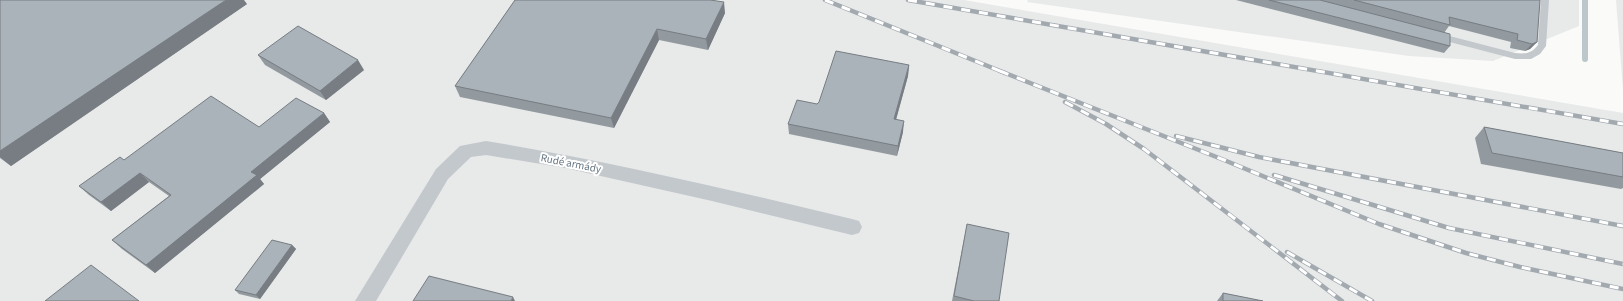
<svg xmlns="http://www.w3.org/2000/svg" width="1623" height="301" font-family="'Source Sans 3',sans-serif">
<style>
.built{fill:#e8e9e9}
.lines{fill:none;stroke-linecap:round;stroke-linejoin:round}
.stream{stroke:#bbc7cb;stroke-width:6}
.lane{fill:#c3c8cc;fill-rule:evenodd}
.street{fill:#c3c8cc;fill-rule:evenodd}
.rail-casing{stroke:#a2aab0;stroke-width:4.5}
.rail{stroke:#fff;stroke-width:3;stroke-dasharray:9;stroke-linecap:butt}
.wall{fill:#929a9f}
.shaded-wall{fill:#777d82}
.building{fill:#aab3b9;stroke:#777d82}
.labels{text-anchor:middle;stroke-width:4;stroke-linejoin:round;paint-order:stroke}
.street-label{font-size:11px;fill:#657683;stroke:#fff}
</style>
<rect width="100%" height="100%" fill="#fafaf8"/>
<g class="built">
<path d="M0,0H964L1623,113V301H0Z"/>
<path d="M1028,0H1579V26L1493,61L1409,56L1027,2Z"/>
<path d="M1616,0H1623V90Z"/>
</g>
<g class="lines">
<path class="stream" d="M1585,0V59"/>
<path class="lane" d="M1541,0H1549L1546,46L1540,54L1531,59H1515L1438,39L1434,36L1438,33L1515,53C1525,54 1531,54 1538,45Z"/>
<path class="street" d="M486,141C609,161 731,190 852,219L859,221L862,227L859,233L852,235L712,201L565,168L486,155L471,157L448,179L376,301H355L436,169L460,146Z"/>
<g class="rail-casing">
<g id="rail">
<path d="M825,0L1005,73"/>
<path d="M908,0L1623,124"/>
<path d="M1000,71L1224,160L1379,224L1466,253L1520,267L1623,289"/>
<path d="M1065,102L1106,124L1144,149L1342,301"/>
<path d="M1176,136L1259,157L1623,226"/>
<path d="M1274,175L1449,228L1623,264"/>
<path d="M1287,252L1372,301"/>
</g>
</g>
<use href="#rail" class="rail"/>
</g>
<g class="wall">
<path d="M0,0L247,4L11,166L0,158Z"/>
<path d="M515,0L725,13L708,50L659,40L614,128L460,97L455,86Z"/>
<path d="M1236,0H1540L1537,42L1530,49L1525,51L1510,48L1511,42L1449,26L1444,33L1450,46L1444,53Z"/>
<path d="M258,55L364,70L326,100L265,65Z"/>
<path d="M909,65L908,76L896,120L903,132L897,156L789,134L788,124L817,104Z"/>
<path d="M324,113L330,122L260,179L264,184L155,273L122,249L112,240L169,196L149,182L111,211L89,195L79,186L124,160Z"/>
<path d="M1484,127L1623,153V188L1621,189L1481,164L1475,138Z"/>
<path d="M967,224L999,301H952L965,234Z"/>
<path d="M292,245L296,249L260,299L239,294L235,290Z"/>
<path d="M1223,293L1263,301H1217Z"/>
</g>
<g class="shaded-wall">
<path d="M226,0H244L247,4L11,166L0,157V151Z"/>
<path d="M724,2L725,13L708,50L706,39Z"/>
<path d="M657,29L659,40L614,128L611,118Z"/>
<path d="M1537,42L1530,49L1525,51L1532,44Z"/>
<path d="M358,60L364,70L326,100L320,91Z"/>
<path d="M909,65L908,76L893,130L894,119Z"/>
<path d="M324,113L330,122L260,179L264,184L155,273L146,265L251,172Z"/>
<path d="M904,121L903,132L897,156L898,146Z"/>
<path d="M140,173L149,182L111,211L101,202Z"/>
<path d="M292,245L296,249L260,299L256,295Z"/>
<path d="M513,297L515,301H511Z"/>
</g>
<g class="building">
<path d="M0,0H226L0,151Z"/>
<path d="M515,0H710L724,2L706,39L657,29L611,118L455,86Z"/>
<path d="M1269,0H1320L1450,34V46Z"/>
<path d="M1354,0H1540L1537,42L1532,44L1517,40L1518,34L1449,17L1450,25Z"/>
<path d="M298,26L358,60L320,91L258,55Z"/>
<path d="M836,51L909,65L894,119L904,121L898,146L788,124L797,100L817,104L819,102Z"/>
<path d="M211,96L259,127L296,98L324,113L251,172L257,175L146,265L112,240L171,195L140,173L101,202L79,186L120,157L124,160Z"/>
<path d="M1484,127L1623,153V177L1492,153Z"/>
<path d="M967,224L1009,233L999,301H974L954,296Z"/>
<path d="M272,240L292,245L256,295L235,290Z"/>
<path d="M91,265L139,301H45Z"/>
<path d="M429,276L513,297L511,301H413Z"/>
<path d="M1223,293L1263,301H1223Z"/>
</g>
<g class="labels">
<g class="street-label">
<text transform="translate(571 163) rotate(11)" y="4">Rudé armády</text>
</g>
</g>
</svg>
